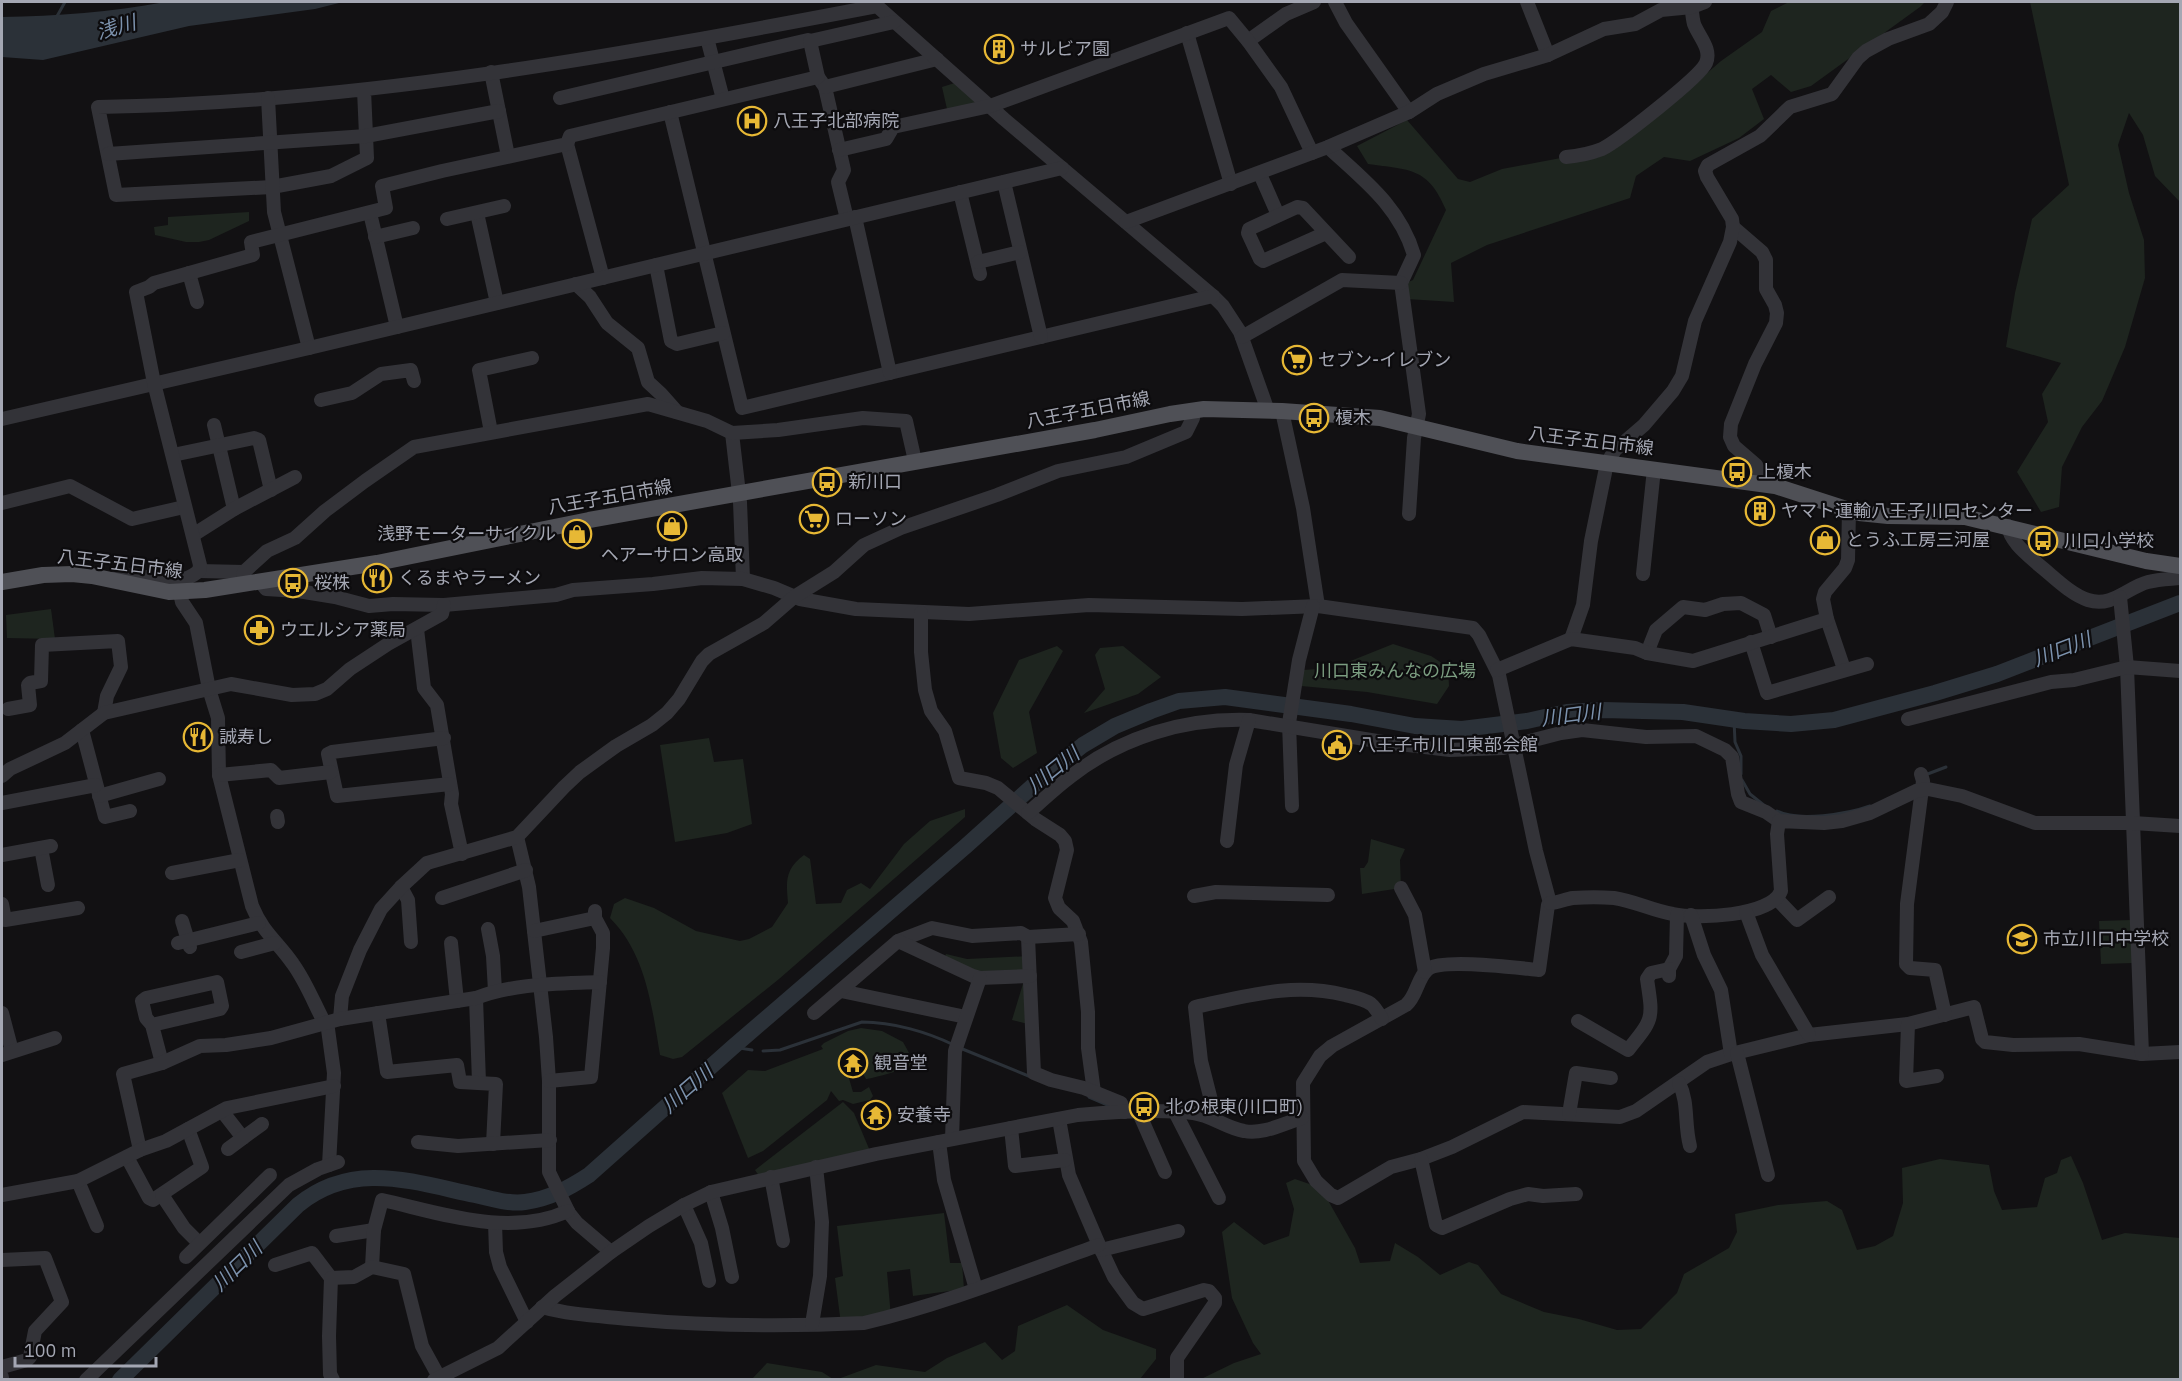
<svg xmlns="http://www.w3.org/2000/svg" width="2182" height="1381" font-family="'IBM Plex Sans','Noto Sans JP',sans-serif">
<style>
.green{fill:#1e251f}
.water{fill:#2b3138}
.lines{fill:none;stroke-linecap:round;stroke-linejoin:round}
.stream{stroke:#2b3138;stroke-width:3}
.river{stroke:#2b3138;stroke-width:16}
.minor{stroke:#333338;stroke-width:14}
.major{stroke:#4f5056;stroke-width:16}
.labels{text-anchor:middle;stroke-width:4.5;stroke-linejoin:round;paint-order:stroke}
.poi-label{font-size:18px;fill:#a4a7b3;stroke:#0d0c0e;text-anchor:start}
.street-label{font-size:18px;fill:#a4a7b3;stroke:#0d0c0e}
.park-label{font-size:18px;fill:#7b9d80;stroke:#0d0c0e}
.water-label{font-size:20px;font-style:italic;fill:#7c92ad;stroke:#0d0c0e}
</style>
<rect width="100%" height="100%" fill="#121113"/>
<g class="green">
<path d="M1789,2H1925L1920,7L1811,86L1791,92L1771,75L1752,89L1764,119L1739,138L1690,161L1664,157L1636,176L1630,198L1487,245L1451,263L1454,302L1407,299L1406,283L1413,280L1446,210C1428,167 1410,170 1368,164L1357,146L1407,120L1458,179L1470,182L1502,169L1566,157L1584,156L1675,101L1721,61L1762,32L1771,11Z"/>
<path d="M2030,2H2180V202L2155,176L2143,135L2129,113L2118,145L2129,193L2144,240L2145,278L2125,347L2102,401L2082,427L2062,467L2059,507L2041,512L2017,472L2048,422L2042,394L2061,363L2006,347L2015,293L2032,219L2069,185Z"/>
<path d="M961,81L990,106L947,109L942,87Z"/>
<path d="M249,212V221L209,240L199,242H186L155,235L154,227L168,225V217Z"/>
<path d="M51,609L55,639L7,638L6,615Z"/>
<path d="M1393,644L1431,656L1448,667L1449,686L1437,704L1367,692L1301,686L1303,670L1333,668Z"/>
<path d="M1057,646L1063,651L1029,712L1037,753L1013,768L1001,758L993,713L1019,660Z"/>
<path d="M1123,646L1161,677L1138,694L1084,713L1105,689L1095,655L1100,648Z"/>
<path d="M709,738L714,762L743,759L752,824L727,833L675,842L660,745Z"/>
<path d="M965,809V817L779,979L682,1057L673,1059L660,1055C652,1007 646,954 610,918L614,904L625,898L654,908L696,931L740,941L749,939L772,927L788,903C786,881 785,869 804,855L810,859L816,904L841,903L847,890L861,883L870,889L904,844L930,821Z"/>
<path d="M1371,839L1405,849L1400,860L1401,888L1362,894L1360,868H1364L1368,862Z"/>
<path d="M2131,920L2133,963L2101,964L2099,921Z"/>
<path d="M946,954L967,959L1029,956L1032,1025L1012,1020L1025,977L980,978L943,963Z"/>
<path d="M861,1028L882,1031L903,1042L913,1060L908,1068C901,1070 871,1079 866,1079L862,1072L866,1063L858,1065L854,1058L851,1060V1069L848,1075L853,1092H861L869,1087L873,1096L870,1100L853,1104L843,1100L839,1101L831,1091L827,1100L763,1151L748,1158L722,1093L748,1070L765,1071L823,1049L821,1046L824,1043L848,1031Z"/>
<path d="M843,1102L854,1113L870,1151L759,1176L755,1170Z"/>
<path d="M2071,1156L2083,1183L2102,1240L2125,1233L2180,1238V1379L1199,1380L1234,1363L1261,1354L1253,1343L1232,1298L1222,1232L1234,1222L1264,1245L1289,1236L1294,1209L1286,1183L1295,1179L1321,1188L1355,1248L1360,1263L1390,1261L1395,1243L1418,1257L1440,1275L1469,1262L1478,1265L1501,1294L1544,1312L1579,1319L1617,1330L1641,1329L1677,1293L1684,1274L1729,1248L1737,1232L1735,1214L1778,1205L1827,1201L1842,1210L1857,1250L1875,1246L1893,1236L1903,1203L1902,1168L1940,1159L1989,1165L1994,1191L2002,1210L2037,1207L2045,1178L2057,1173L2061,1160Z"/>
<path d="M944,1213L950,1263H962L964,1289L913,1296L910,1269L887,1272L891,1317L841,1324L835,1278L843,1276L837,1226Z"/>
<path d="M1067,1305L1103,1330L1156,1349V1359L1140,1379H838L876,1365L925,1372L947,1358L985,1342L1002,1360L1015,1351L1018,1326Z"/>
<path d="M767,1363L822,1372L833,1379H752Z"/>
</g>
<path class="water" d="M165,2H343L315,9L189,26L43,60L2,57V17C57,16 111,12 165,2Z"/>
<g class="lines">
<g class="stream">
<path d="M56,18L65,2"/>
<path d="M1734,720L1735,742L1741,756V774"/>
<path d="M1925,775L1946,767"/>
<path d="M1742,780L1750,794L1765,806"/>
<path d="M1777,811C1798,822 1848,814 1870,806"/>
<path d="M733,1047L752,1050"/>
<path d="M960,1048L1031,1077"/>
<path d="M763,1051L780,1050L862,1022C893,1022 927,1032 954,1045"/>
<path d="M1089,1097L1110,1106"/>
</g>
<path class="river" d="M120,1380L298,1205C353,1160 413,1182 475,1195C491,1199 509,1204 525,1202C549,1199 569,1188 589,1175L733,1047L966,846L1045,775L1083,745L1115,726L1151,711L1179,701L1225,697L1351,714L1415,726L1462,729L1527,721L1567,712L1603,710L1683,712L1744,721L1791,724L1834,720L1935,693L1997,674L2180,603"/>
<g class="minor">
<path d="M1335,2L1346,23L1409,112"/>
<path d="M1527,2L1548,55"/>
<path d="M1187,33L1231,184"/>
<path d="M707,38L723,99"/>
<path d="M1248,41L1286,14L1314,2"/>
<path d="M491,72L508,156"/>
<path d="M818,77L825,87L844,170L838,182L847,219"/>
<path d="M825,87L937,59"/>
<path d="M364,90L367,158L331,176L272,187L116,195L98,107C360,103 620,55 877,6L1004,119L1213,296L1223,306L1240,332L1268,411"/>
<path d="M268,98L274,212L309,348"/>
<path d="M560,98L808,40L810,41"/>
<path d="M670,112L742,408L1213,296"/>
<path d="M567,144L603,278"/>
<path d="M1328,147C1364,180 1400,207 1414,255L1401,283L1419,414L1414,438L1409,514"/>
<path d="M839,150L886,139L893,127L990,106L1229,18L1248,41L1281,87L1312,153"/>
<path d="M108,154L366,136L499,111"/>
<path d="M1566,157C1579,156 1589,154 1602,149C1618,141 1700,77 1706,63C1712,49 1699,37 1694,24C1692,17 1692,9 1691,2"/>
<path d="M1260,174L1278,215"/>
<path d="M1004,182L1041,337"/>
<path d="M960,192L980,274"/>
<path d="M370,213L397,327"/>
<path d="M477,213L497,303"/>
<path d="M855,217L890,373"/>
<path d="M447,219L504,206"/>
<path d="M1126,222L1328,147L1409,112L1437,94L1484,74L1548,55L1604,29L1635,24L1661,10L1692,7L1705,2"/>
<path d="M1733,227L1762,252L1766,260V289L1775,305L1777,313L1776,323L1755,364L1731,424L1730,437L1734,446L1756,465L1759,471L1760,483"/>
<path d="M1326,233L1263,261L1260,259L1248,233L1249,229L1297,207L1303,208L1349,257"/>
<path d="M375,237L413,228"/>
<path d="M978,262L1020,252"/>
<path d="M656,265L671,341L677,344L723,333"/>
<path d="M189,273L197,302"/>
<path d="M576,284L590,297L607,323L638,348L648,382L661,394L677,412"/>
<path d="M1242,337L1342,280L1401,283"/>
<path d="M321,400L352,393L381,374L411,370L414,381"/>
<path d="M1282,411L1303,508L1318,606"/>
<path d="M2,419L309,348L1062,168"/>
<path d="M214,425L234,509"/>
<path d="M491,432L479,370L532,358"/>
<path d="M732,433L740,502L743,579"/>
<path d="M173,455L254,438L259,440L271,490"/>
<path d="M2,503L70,486L132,519L184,507"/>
<path d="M2008,526C2010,542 2028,555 2039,565C2054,577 2070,594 2088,600C2112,608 2128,587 2148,582C2159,579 2170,579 2180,578"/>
<path d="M193,535L234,509L295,477"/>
<path d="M199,571L244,572"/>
<path d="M1643,574L1654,469"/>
<path d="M109,580C115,578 122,575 128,575C155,575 174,591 199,571L200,565L154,383L136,292L149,287L154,283L253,255L251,242L386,208L382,186L442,171L567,144L570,136L818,77L810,41L894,22"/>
<path d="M260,581L266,589L298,591L335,597L369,606L393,604L444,605L556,595L573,590L653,584L702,578L743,579L774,588L800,599L856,609L969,614L1089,605L1242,609L1318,606L1473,628L1479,635L1499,675L1536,851L1550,903L1548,905L1539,970C1518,968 1443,958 1428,969C1417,978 1417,996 1406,1005L1332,1046L1320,1056L1303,1083L1304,1161L1316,1181L1331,1195L1338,1198L1391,1167L1421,1159L1452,1147L1523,1112L1620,1117L1636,1111L1707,1062L1731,1054L1809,1035L1908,1024L1974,1007L1982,1039L1985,1042L2013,1045L2079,1044L2142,1054L2180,1052"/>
<path d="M242,584L244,572L267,551L295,538L325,511L365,481L414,447L648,404L707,421L732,433L778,430L863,418L906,421L915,461"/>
<path d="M180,593L182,602L196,623L209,689L218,718L219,775L252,906C263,933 278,942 293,964C306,982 314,1003 324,1022"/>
<path d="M2120,597L2127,667L2142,1054"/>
<path d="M921,613V652L925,690L931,711L945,731L959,778L986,783L998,788L1035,819L1060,835L1065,841L1067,850L1055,898L1059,908L1073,921L1081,942L1088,1012V1048L1094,1092"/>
<path d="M1827,619L1844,669"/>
<path d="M417,629L424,688L437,705L452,794L451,804L462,854"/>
<path d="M1571,639L1583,605L1591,541L1607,463L1615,450L1644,425L1673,391L1682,376L1695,321L1730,242L1733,227L1732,219L1707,177L1705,171L1708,165L1760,136L1790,107L1832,94L1858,58L1866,51L1888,39L1929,24L1942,12L1947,2"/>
<path d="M1751,642L1767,693L1867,664"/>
<path d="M1647,653L1656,630L1683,607L1705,610L1723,604L1741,603L1764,615L1771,637"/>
<path d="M1497,670L1571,639L1635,648L1647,653L1693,661L1827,619L1823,599L1825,592L1845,568L1848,560L1849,510"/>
<path d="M8,709L30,705L28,685L30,683L41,681L42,645L118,641L121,667L107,696L104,713"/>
<path d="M1908,719L2051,682L2074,680L2127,667L2180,671"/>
<path d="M82,730L105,817L130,811"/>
<path d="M444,738L332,752L328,754L337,796L450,784"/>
<path d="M1921,774L1923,781L1907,904L1906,964L1910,968L1935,970L1945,1015"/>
<path d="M219,775L271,770L279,778L331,772"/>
<path d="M2,776L10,769L65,743L104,713L231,684L292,695L315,694L327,689L350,669L388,644L442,614L444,605"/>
<path d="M99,796L159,779"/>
<path d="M2,803L96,785"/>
<path d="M1292,806L1289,723L1299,660L1313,606"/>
<path d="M1028,813C1042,801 1055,788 1070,777C1121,737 1184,718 1249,720L1383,742L1450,750L1503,748L1561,733L1582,730L1646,737L1696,736L1725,750L1732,757L1738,794L1741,802L1766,812L1779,821"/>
<path d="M277,816L278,822"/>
<path d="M517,837L529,887L546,1037L549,1081V1172L569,1213L577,1223L611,1252"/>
<path d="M1227,841L1236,765L1249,720"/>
<path d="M41,848L48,885"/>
<path d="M2,855L51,846"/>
<path d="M172,873L240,860"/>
<path d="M401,887L408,900L411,942"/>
<path d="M1401,888L1415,915L1425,972"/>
<path d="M1194,896L1216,892L1328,895"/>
<path d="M442,898L526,870"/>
<path d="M1777,899L1797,920L1829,897"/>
<path d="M1550,903C1558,903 1565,899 1573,898C1586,897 1602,897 1614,898C1635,901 1653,911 1673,914C1696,919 1771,917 1781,891L1777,834L1779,821L1824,823L1842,821L1870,813L1916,791L1928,789L1962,796L2035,823H2133L2180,826"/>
<path d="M2,904L5,920L78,908"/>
<path d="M1746,912L1762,955L1809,1035"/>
<path d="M1691,915L1704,955L1721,990L1731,1054"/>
<path d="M182,921L190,947"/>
<path d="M488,929L493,956L495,991"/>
<path d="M534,931L595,918"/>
<path d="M1028,937L1034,1073L1051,1080L1084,1088L1121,1103L1124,1112"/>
<path d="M898,941L932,928L972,936L1021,933L1028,937L1079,934"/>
<path d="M178,943L259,923"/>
<path d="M451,943L457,1001"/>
<path d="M241,952L275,943"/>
<path d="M1669,969L1676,956L1677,915"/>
<path d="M841,991L966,1017"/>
<path d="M476,998L479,1082"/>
<path d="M2,1013L12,1051"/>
<path d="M378,1013L387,1072L457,1065L460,1082L496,1084L493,1144"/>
<path d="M814,1013L898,941L973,976L980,978L1030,976"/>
<path d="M340,1019L342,996L360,950L381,909L401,887L427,863L517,837L564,787L580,772L616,746L652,725L667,713L679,699L702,661L709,654L764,623L794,597L834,572L864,545L901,528L997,495L1058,471L1126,457L1186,432L1193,418L1192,410"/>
<path d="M1578,1021L1628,1050C1654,1018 1653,1019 1647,979L1651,973L1669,969V976"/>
<path d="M327,1022L334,1073L329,1165"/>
<path d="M1908,1024L1906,1081L1937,1076"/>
<path d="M152,1025L220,1009L222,1006L217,982L146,998L142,1001L146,1018L152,1025L162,1063"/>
<path d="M1737,1053L1768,1175"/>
<path d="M2,1055L55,1038"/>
<path d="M549,1081L591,1077L603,948V933L595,918V911"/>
<path d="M1679,1083C1689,1103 1684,1124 1690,1146"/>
<path d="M222,1111L243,1138"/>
<path d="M1175,1112L1219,1198"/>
<path d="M1139,1113L1165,1172"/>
<path d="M1569,1114L1576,1073L1611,1078"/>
<path d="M1210,1117L1213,1108L1201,1061L1195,1007C1248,996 1291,982 1345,995C1353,997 1364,999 1371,1004C1375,1007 1379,1014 1382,1019"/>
<path d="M1059,1119L1069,1175L1099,1245L1114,1277L1133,1303L1143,1309L1204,1290L1209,1291L1215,1298V1303L1177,1358V1380"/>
<path d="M1011,1128L1015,1166L1065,1160"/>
<path d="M952,1139L955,1051L980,978"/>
<path d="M418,1142L458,1146L550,1140"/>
<path d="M939,1142L944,1180L976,1289"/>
<path d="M228,1149L262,1124"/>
<path d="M140,1150L123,1074L162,1063L200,1046L226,1045L271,1038L340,1019L476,998C515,983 558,984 600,982"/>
<path d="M127,1157L149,1198L153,1200L202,1167L188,1129"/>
<path d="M1421,1159L1436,1225L1442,1228L1510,1199L1528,1194L1543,1196L1576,1194"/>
<path d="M771,1177L783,1241"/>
<path d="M78,1181L97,1226"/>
<path d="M711,1192L722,1228L732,1277"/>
<path d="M2,1195L78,1181L140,1150L166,1141L227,1108L334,1086"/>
<path d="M162,1195L184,1228L199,1243"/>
<path d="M684,1205L701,1243L709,1281"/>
<path d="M495,1223L496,1252L500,1267L527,1322"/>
<path d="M336,1236L374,1230"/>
<path d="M1101,1250L1178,1231"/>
<path d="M186,1257L270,1175"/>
<path d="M2,1260L45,1258L62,1302L35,1331L30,1357L27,1360L2,1367"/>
<path d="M275,1265L312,1253L331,1278"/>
<path d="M372,1267L374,1230L382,1200C441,1213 509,1238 568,1211"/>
<path d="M542,1307C570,1315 600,1316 629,1319C706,1326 786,1327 864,1323C944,1304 1021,1273 1099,1245"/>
<path d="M812,1324L820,1276L822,1222L816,1167"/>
<path d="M2,1377V1380"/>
<path d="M86,1380L289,1185L318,1169L338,1162"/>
<path d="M333,1380L330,1374L329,1336L331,1278L354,1277L372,1267L404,1274L422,1346L439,1377"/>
<path d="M434,1380L498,1348L555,1296L611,1252L649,1226L684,1205L711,1192L876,1154L1078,1115C1111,1112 1160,1109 1193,1113C1211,1115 1226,1128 1244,1131C1263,1135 1284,1123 1302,1118"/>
</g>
<path class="major" d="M2,582L43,575L72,574L92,576L169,592L205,590L377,563L589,520L1095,430L1170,414L1204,409L1282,411L1380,418L1517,451L1775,486L1859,513L1888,516L1965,517L2146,561L2180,566"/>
</g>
<defs>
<g id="building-ring" transform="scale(1.5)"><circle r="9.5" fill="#0d0c0e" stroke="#e7b835" stroke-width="1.5"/><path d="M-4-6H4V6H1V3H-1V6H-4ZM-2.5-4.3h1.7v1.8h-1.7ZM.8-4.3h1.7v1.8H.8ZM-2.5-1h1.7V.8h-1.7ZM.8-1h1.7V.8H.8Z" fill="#e7b835"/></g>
<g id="hospital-ring" transform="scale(1.5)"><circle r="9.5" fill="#0d0c0e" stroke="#e7b835" stroke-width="1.5"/><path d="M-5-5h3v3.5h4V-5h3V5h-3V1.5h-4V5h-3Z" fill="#e7b835"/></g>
<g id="supermarket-ring" transform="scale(1.5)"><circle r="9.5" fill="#0d0c0e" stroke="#e7b835" stroke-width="1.5"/><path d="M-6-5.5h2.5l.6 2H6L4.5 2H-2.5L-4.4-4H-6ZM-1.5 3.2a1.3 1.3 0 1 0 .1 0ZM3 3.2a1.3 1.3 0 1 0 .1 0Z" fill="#e7b835"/></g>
<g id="bus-ring" transform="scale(1.5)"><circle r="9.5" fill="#0d0c0e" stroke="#e7b835" stroke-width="1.5"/><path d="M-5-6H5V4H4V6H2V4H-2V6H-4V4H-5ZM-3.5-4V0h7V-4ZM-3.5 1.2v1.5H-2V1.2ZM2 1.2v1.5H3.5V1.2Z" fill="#e7b835"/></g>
<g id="shop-ring" transform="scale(1.5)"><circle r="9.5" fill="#0d0c0e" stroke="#e7b835" stroke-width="1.5"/><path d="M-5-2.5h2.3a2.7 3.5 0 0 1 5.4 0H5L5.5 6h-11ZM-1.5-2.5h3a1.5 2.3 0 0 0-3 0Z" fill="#e7b835"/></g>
<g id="restaurant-ring" transform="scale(1.5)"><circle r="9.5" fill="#0d0c0e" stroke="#e7b835" stroke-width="1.5"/><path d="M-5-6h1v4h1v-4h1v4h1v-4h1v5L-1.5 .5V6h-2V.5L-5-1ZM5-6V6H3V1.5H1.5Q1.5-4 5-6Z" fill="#e7b835"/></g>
<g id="pharmacy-ring" transform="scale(1.5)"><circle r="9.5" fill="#0d0c0e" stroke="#e7b835" stroke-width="1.5"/><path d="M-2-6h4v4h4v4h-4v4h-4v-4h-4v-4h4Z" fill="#e7b835"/></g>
<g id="civic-ring" transform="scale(1.5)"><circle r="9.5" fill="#0d0c0e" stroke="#e7b835" stroke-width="1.5"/><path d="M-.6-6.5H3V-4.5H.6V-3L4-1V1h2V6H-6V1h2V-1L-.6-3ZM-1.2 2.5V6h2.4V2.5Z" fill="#e7b835"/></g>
<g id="school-ring" transform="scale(1.5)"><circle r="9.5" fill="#0d0c0e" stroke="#e7b835" stroke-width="1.5"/><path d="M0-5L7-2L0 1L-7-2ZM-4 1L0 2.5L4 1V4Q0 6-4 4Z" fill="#e7b835"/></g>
<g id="temple-ring" transform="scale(1.5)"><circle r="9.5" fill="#0d0c0e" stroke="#e7b835" stroke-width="1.5"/><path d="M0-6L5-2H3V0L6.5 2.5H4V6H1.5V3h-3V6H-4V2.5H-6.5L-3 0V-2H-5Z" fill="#e7b835"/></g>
</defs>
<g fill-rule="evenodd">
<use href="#building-ring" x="999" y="49"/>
<use href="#hospital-ring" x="752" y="121"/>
<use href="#supermarket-ring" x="1297" y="360"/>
<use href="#bus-ring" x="1314" y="418"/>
<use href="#bus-ring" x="1737" y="472"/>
<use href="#bus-ring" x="827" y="482"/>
<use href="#building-ring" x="1760" y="511"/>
<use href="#supermarket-ring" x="814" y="519"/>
<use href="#shop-ring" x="672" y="526"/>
<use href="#shop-ring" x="577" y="534"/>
<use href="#shop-ring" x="1825" y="540"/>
<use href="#bus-ring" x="2043" y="541"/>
<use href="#restaurant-ring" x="377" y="578"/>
<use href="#bus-ring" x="293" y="583"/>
<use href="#pharmacy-ring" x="259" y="630"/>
<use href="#restaurant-ring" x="198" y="737"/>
<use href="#civic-ring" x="1337" y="745"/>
<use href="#school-ring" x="2022" y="939"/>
<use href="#temple-ring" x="853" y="1063"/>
<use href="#bus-ring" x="1144" y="1107"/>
<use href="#temple-ring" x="876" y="1115"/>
</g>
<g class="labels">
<g class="poi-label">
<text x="1020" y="55">サルビア園</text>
<text x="773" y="127">八王子北部病院</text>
<text x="1318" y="366">セブン-イレブン</text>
<text x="1335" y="424">榎木</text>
<text x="1758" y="478">上榎木</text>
<text x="848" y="488">新川口</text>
<text x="1781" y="517">ヤマト運輸八王子川口センター</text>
<text x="835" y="525">ローソン</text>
<text x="556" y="540" text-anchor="end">浅野モーターサイクル</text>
<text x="1846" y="546">とうふ工房三河屋</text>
<text x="2064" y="547">川口小学校</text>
<text x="672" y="561" text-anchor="middle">ヘアーサロン高取</text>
<text x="398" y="584">くるまやラーメン</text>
<text x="314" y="589">桜株</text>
<text x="280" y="636">ウエルシア薬局</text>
<text x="219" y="743">誠寿し</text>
<text x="1358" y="751">八王子市川口東部会館</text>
<text x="2043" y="945">市立川口中学校</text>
<text x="874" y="1069">観音堂</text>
<text x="1165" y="1113">北の根東(川口町)</text>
<text x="897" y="1121">安養寺</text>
</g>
<g class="street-label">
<text transform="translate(1088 410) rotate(-11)" y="6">八王子五日市線</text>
<text transform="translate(1591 441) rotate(7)" y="6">八王子五日市線</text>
<text transform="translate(610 497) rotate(-10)" y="6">八王子五日市線</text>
<text transform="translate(120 564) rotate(7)" y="6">八王子五日市線</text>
</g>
<g class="park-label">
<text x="1395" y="677">川口東みんなの広場</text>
</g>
<g class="water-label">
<text transform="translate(116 27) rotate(-16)" y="7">浅川</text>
<text transform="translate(2062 649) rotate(-21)" y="7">川口川</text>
<text transform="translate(1571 715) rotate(-7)" y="7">川口川</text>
<text transform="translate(1053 770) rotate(-39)" y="7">川口川</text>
<text transform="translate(687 1089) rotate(-41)" y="7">川口川</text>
<text transform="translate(237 1266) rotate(-44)" y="7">川口川</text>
</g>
</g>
<rect width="2182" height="1381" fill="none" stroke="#a4a7b3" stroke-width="6"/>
<path d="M15 1357v9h141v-9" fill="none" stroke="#a4a7b3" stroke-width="3"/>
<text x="24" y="1357" font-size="18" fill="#a4a7b3" stroke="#0d0c0e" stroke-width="4.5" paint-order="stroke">100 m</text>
</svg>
